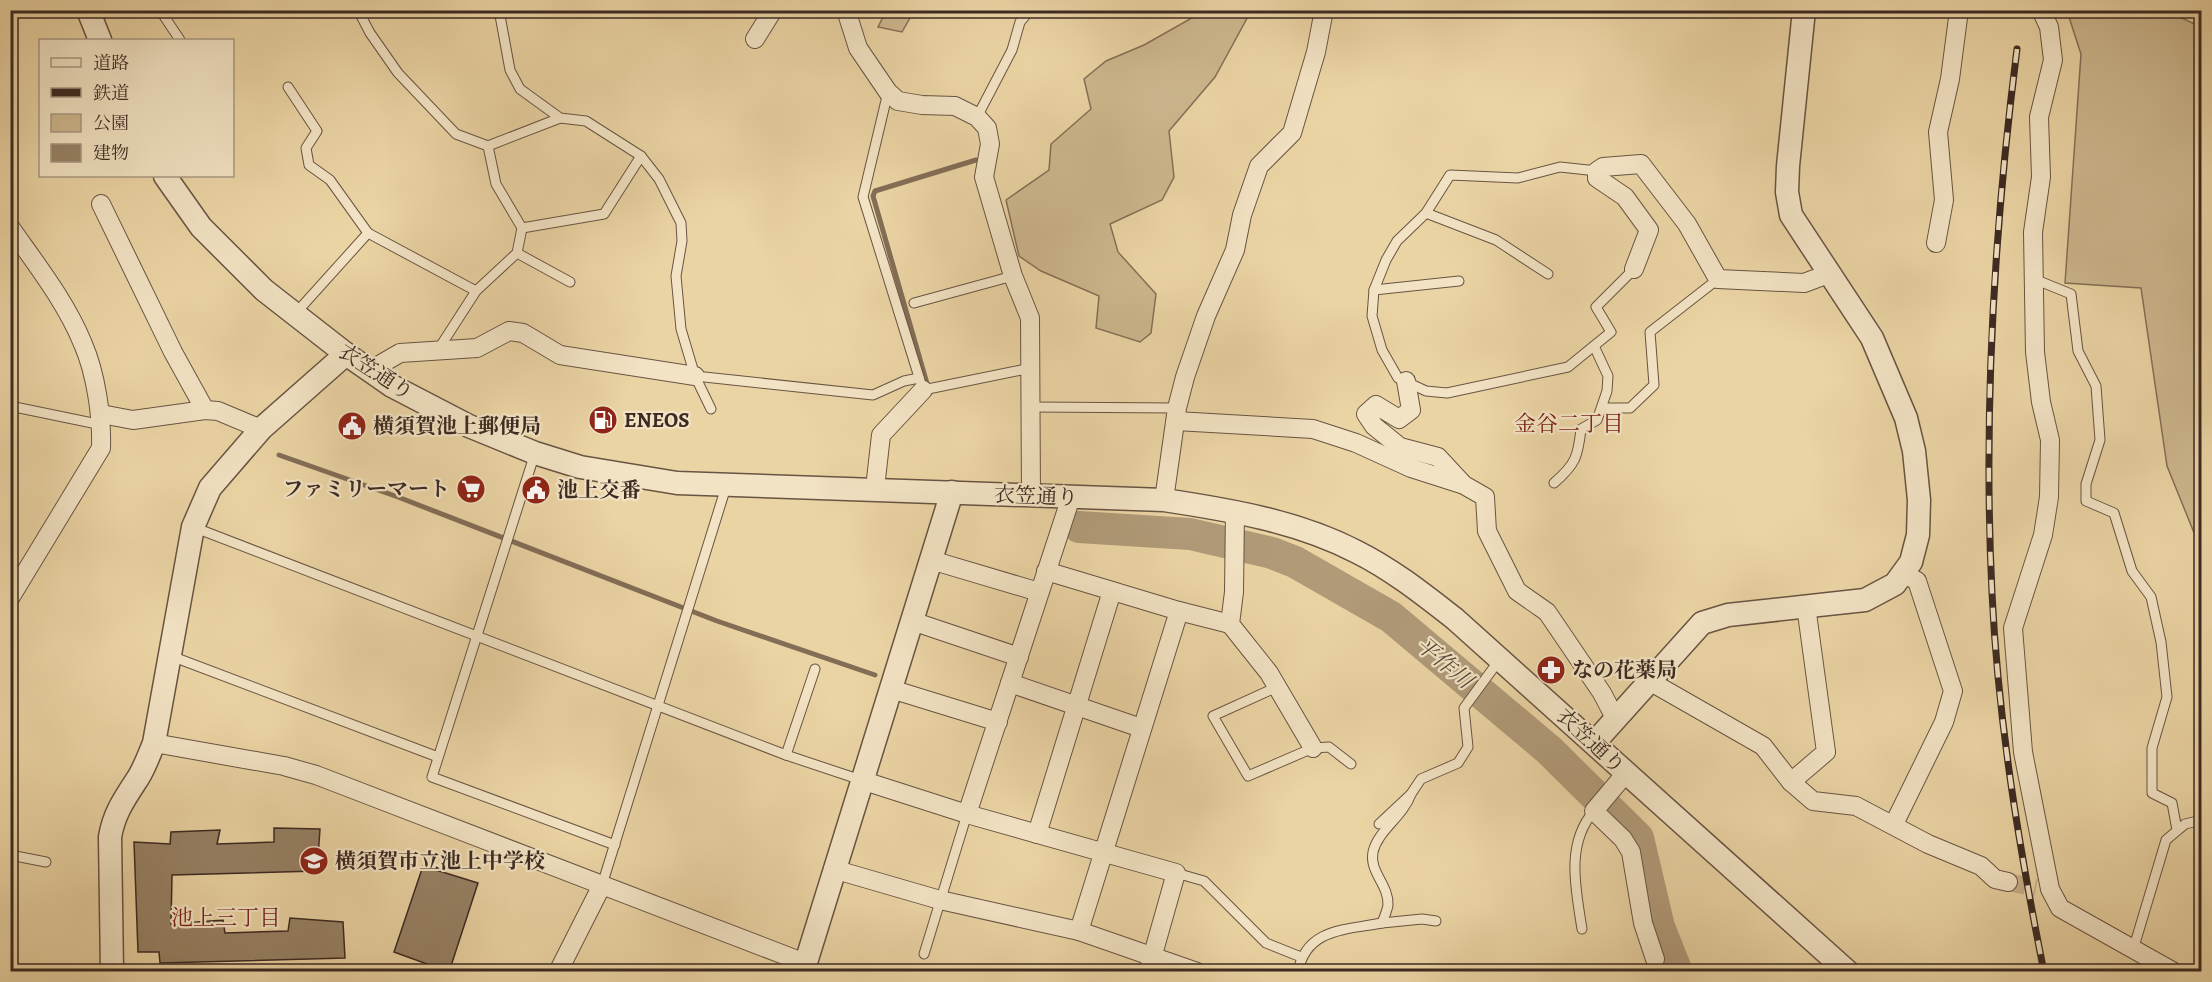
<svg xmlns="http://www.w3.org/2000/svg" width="2212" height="982" font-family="Alegreya,'Noto Serif JP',serif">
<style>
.green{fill:#cdb78e;stroke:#847058;stroke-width:1.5}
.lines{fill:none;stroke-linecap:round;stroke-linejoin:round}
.stream{stroke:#826d56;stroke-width:5}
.river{stroke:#b09a78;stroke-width:32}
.building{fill:#978266;stroke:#3c2a23;stroke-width:1.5}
.minor-tunnel{stroke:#c8b28a;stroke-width:18;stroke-dasharray:18 9;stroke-linecap:butt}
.service-casing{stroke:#685443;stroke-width:11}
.minor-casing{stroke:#685443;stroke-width:20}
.tertiary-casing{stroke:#685443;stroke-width:25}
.service{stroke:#f2e3c4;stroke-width:9}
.minor{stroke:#f2e3c4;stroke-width:18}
.tertiary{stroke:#f2e3c4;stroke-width:22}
.rail-casing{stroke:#3c2a23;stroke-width:7}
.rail{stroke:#f2e3c4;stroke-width:4.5;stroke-dasharray:14;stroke-linecap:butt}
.labels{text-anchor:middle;stroke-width:4.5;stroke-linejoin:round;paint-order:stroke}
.street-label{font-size:21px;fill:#3c2a23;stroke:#f2e3c4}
.poi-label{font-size:21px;font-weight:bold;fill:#3c2a23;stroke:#f2e3c4;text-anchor:start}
.neighbourhood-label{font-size:22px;fill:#7a1f14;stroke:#f2e3c4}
.water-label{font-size:22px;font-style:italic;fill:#594638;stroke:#f2e3c4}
</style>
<rect width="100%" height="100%" fill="#ebd4a4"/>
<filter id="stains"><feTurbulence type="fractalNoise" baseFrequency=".00333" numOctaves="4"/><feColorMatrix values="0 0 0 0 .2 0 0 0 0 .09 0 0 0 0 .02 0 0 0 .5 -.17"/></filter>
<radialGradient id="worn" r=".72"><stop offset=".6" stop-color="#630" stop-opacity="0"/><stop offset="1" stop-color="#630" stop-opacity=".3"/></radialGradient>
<g class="green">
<path d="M886,11V10L914,11L902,32L878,27Z"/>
<path d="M1204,11H1251L1215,77L1169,131L1174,177L1162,200L1110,224L1118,252L1156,294L1151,333L1140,342L1096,328L1099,296L1041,271L1019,256L1006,200L1049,170L1051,144L1091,109L1084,79L1106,61L1144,45Z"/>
<path d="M2067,11H2167L2201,27V550L2167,466L2141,288L2065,283L2081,54Z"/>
</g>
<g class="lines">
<g class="stream">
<path d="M928,387L873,196L875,191L976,160"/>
<path d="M279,455L398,497L717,621L875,675"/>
</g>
<path class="river" d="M1079,527L1190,534L1272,553L1295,562L1391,617L1549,750L1638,838L1659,927L1677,972"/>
</g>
<g class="building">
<path d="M274,828L320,829L317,871L172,875L171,924L223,920L225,933L288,931L290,918L343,922L345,958L160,963L159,952H138L134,842L170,844L171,832L220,830L217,844L274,842Z"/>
<path d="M423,866L478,883L449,972L394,952Z"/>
</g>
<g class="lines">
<path class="minor-tunnel" d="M2008,882L2036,888"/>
<g class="service-casing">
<g id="service">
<path d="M160,10L180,40"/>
<path d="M358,10L370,33L398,73L456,134L488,146"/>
<path d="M499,10L510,70L520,89L560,118L586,121L641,156L659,179L681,223L682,241L676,276L681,329L695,376L711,409"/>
<path d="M288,87L317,131L306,148L309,165L330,180L368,233"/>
<path d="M888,92L863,197L923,390L1031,368"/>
<path d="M977,117L1012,50L1020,22L1030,10"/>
<path d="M1597,171L1560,167L1518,178L1450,175L1426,213L1397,241L1386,260L1374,290L1372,316L1382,350L1398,378L1426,391L1447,393L1568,367L1611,332L1596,307L1634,269"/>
<path d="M1426,213L1496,240L1548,274"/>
<path d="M522,228L604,214L641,156"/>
<path d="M517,253L570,282"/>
<path d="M2034,279L2071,294L2078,351L2096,386L2100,440L2086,484V501L2114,513L2132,571L2151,597L2161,642L2167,697L2152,748V793L2172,803L2177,830"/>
<path d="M1374,290L1459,281"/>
<path d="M914,303L1013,276"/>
<path d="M295,314L368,233L476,291"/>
<path d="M438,350L476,291L517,253L522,228L496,184L488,146L560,118"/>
<path d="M695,376L873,395L904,381L919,378"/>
<path d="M10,406L102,425"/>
<path d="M1032,407L1177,408"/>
<path d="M1603,408H1630L1654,385L1650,332L1718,279"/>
<path d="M535,453L432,777L615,845"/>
<path d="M1554,483C1576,464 1578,456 1581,429L1597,420L1607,391L1608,376L1594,346"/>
<path d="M193,527L786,755L861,780"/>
<path d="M171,656L438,757"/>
<path d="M1277,687L1213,716L1248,776L1313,748L1329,747L1351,764"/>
<path d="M786,755L815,669"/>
<path d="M1379,824L1411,794L1421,779L1458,763L1468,747L1464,708L1500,659"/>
<path d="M10,855L46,862"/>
<path d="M1176,873L1204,881L1266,943L1301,957"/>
<path d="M602,885L726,487"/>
<path d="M1382,923L1422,919L1436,921"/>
<path d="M1582,929C1576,890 1565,844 1594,811"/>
<path d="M2133,950L2166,840L2185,824L2202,820"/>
<path d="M924,954L967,814"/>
<path d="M1298,972C1306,928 1346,930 1382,923C1384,918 1387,911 1388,905C1389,885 1369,872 1373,852C1378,830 1403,817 1411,794"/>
</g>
</g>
<g class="minor-casing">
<g id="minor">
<path d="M846,10L858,48L888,92L898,101L922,105L955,106L977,117L987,128L990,144L984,177L1013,276L1030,318L1031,497"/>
<path d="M2041,10L2049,27L2053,60L2039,117L2041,177L2033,232L2035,352L2041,402L2050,440L2049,497L2043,535L2013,628L2023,752L2050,889L2060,908L2174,972"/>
<path d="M755,39L773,10"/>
<path d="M101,204L173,352L205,410"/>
<path d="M10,227C36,264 66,302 83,344C96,374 102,416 101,448L10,598"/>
<path d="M1936,243L1944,200L1938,132L1950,79L1959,10"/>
<path d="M1634,269L1649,230L1625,197L1597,178V171L1603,167L1641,164L1687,224L1718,279L1804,283L1831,273"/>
<path d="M369,371L400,353L477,348L509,331L523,333L560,355L695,376"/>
<path d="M1406,381L1411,410L1399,419L1376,405L1366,414L1374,426L1400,447L1438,457L1464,485L1485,497L1487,531L1517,591L1547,612L1602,693L1615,718"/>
<path d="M101,414L133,420L205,410L218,411L261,429"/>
<path d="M1176,421L1313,429L1356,443L1411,468L1461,484"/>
<path d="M875,488L881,435L923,390"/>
<path d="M1164,500L1177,408L1185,377L1206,316L1235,250L1242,215L1259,166L1292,133L1316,52L1324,10"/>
<path d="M1235,510L1234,592L1230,624L1269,673L1313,748"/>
<path d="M931,560L1039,592"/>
<path d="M1046,571L1179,611L1079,931"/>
<path d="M1179,611L1230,624"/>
<path d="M912,621L1019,657"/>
<path d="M1651,682L1763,746L1791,782L1813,801L1856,806L1928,844L1981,866L1995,879L2008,882"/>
<path d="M1010,683L1141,728"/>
<path d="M891,689L998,722"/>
<path d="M154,743L284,766L316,775L805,963"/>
<path d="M1626,773L1594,811L1623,839L1631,852L1643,923L1655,959"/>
<path d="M861,780L967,814L1176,873L1148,972"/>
<path d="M1791,782L1826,752L1806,606"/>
<path d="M967,814L1071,497"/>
<path d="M1894,824L1944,722L1953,691L1917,581L1903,573"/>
<path d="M1037,834L1112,591"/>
<path d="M833,869L940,900L1079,931L1197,972"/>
<path d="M558,972L602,885"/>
</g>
</g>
<g class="tertiary-casing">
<g id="tertiary">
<path d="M88,10L100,40"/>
<path d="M165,176L201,227L264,290L346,354L392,386L469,426L535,453L580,467L677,483L1164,500C1230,510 1297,521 1357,552C1393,570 1424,595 1455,619L1848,972"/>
<path d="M1594,743L1702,623L1728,615L1865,600L1895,584L1911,562L1918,535L1919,500L1914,451L1906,418L1872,338L1791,215L1787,192L1788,166L1804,10"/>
<path d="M112,972L110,837C114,813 125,798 138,778C145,767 149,755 154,743L193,527L210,488L261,429L346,354"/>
<path d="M803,972L952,492"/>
</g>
</g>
<use href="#service" class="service"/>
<use href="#minor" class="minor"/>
<use href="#tertiary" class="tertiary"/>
<g class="rail-casing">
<path id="rail" d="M2017,49C1994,230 1983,411 1992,593C1998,720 2019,847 2044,972"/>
</g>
<use href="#rail" class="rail"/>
</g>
<defs>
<g id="fuel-disc" transform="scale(1.5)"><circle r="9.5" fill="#8f2418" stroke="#f2e3c4"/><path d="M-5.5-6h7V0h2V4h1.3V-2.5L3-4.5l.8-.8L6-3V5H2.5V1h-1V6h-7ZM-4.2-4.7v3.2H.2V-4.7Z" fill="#fff"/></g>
<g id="civic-disc" transform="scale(1.5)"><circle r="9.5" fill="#8f2418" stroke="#f2e3c4"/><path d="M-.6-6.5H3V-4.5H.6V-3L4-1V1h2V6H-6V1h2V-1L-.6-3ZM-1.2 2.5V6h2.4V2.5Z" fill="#fff"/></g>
<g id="supermarket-disc" transform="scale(1.5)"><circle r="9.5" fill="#8f2418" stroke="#f2e3c4"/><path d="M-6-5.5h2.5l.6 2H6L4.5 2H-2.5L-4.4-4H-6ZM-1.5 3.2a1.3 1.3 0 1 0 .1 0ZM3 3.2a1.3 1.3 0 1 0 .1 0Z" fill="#fff"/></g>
<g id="pharmacy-disc" transform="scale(1.5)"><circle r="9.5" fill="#8f2418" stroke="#f2e3c4"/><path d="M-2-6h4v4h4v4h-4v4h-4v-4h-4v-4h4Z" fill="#fff"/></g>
<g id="school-disc" transform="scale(1.5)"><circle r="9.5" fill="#8f2418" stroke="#f2e3c4"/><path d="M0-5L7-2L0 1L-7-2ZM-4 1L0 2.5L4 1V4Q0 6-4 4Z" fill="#fff"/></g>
</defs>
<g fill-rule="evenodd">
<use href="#fuel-disc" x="603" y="420"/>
<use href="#civic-disc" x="352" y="426"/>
<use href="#supermarket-disc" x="471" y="489"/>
<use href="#civic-disc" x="536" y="490"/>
<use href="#pharmacy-disc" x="1551" y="670"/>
<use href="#school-disc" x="314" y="861"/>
</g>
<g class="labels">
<g class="street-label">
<text transform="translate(376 372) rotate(33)" y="7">衣笠通り</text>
<text transform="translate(1036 496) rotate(2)" y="7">衣笠通り</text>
<text transform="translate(1591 741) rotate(43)" y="7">衣笠通り</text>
</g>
<g class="poi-label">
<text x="624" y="427">ENEOS</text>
<text x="373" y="433">横須賀池上郵便局</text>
<text x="450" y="496" text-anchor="end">ファミリーマート</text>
<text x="557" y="497">池上交番</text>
<text x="1572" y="677">なの花薬局</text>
<text x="335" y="868">横須賀市立池上中学校</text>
</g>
<g class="neighbourhood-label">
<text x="1569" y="431">金谷二丁目</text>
<text x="226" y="925">池上三丁目</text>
</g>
<g class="water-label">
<text transform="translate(1445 662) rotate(40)" y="8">平作川</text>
</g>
</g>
<rect width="2212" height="982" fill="none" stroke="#ebd4a4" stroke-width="36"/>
<rect x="12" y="12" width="2188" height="958" fill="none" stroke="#3c2a23" stroke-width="3"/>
<rect x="18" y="18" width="2176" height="946" fill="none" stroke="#3c2a23" stroke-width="1.5"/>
<rect x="39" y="39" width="195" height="138" fill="#f2e3c4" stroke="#a99984" stroke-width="1.5"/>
<rect x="51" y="58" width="30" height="9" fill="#f2e3c4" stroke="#a99984" stroke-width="1.5"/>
<text x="93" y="69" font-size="18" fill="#3c2a23">道路</text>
<rect x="51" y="88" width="30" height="9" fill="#3c2a23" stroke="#a99984" stroke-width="1.5"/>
<text x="93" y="99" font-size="18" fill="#3c2a23">鉄道</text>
<rect x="51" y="114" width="30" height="18" fill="#cdb78e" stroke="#a99984" stroke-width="1.5"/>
<text x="93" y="129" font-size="18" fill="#3c2a23">公園</text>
<rect x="51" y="144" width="30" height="18" fill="#978266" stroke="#a99984" stroke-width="1.5"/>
<text x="93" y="159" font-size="18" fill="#3c2a23">建物</text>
<rect width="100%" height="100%" filter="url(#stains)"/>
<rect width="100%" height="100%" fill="url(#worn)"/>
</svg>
